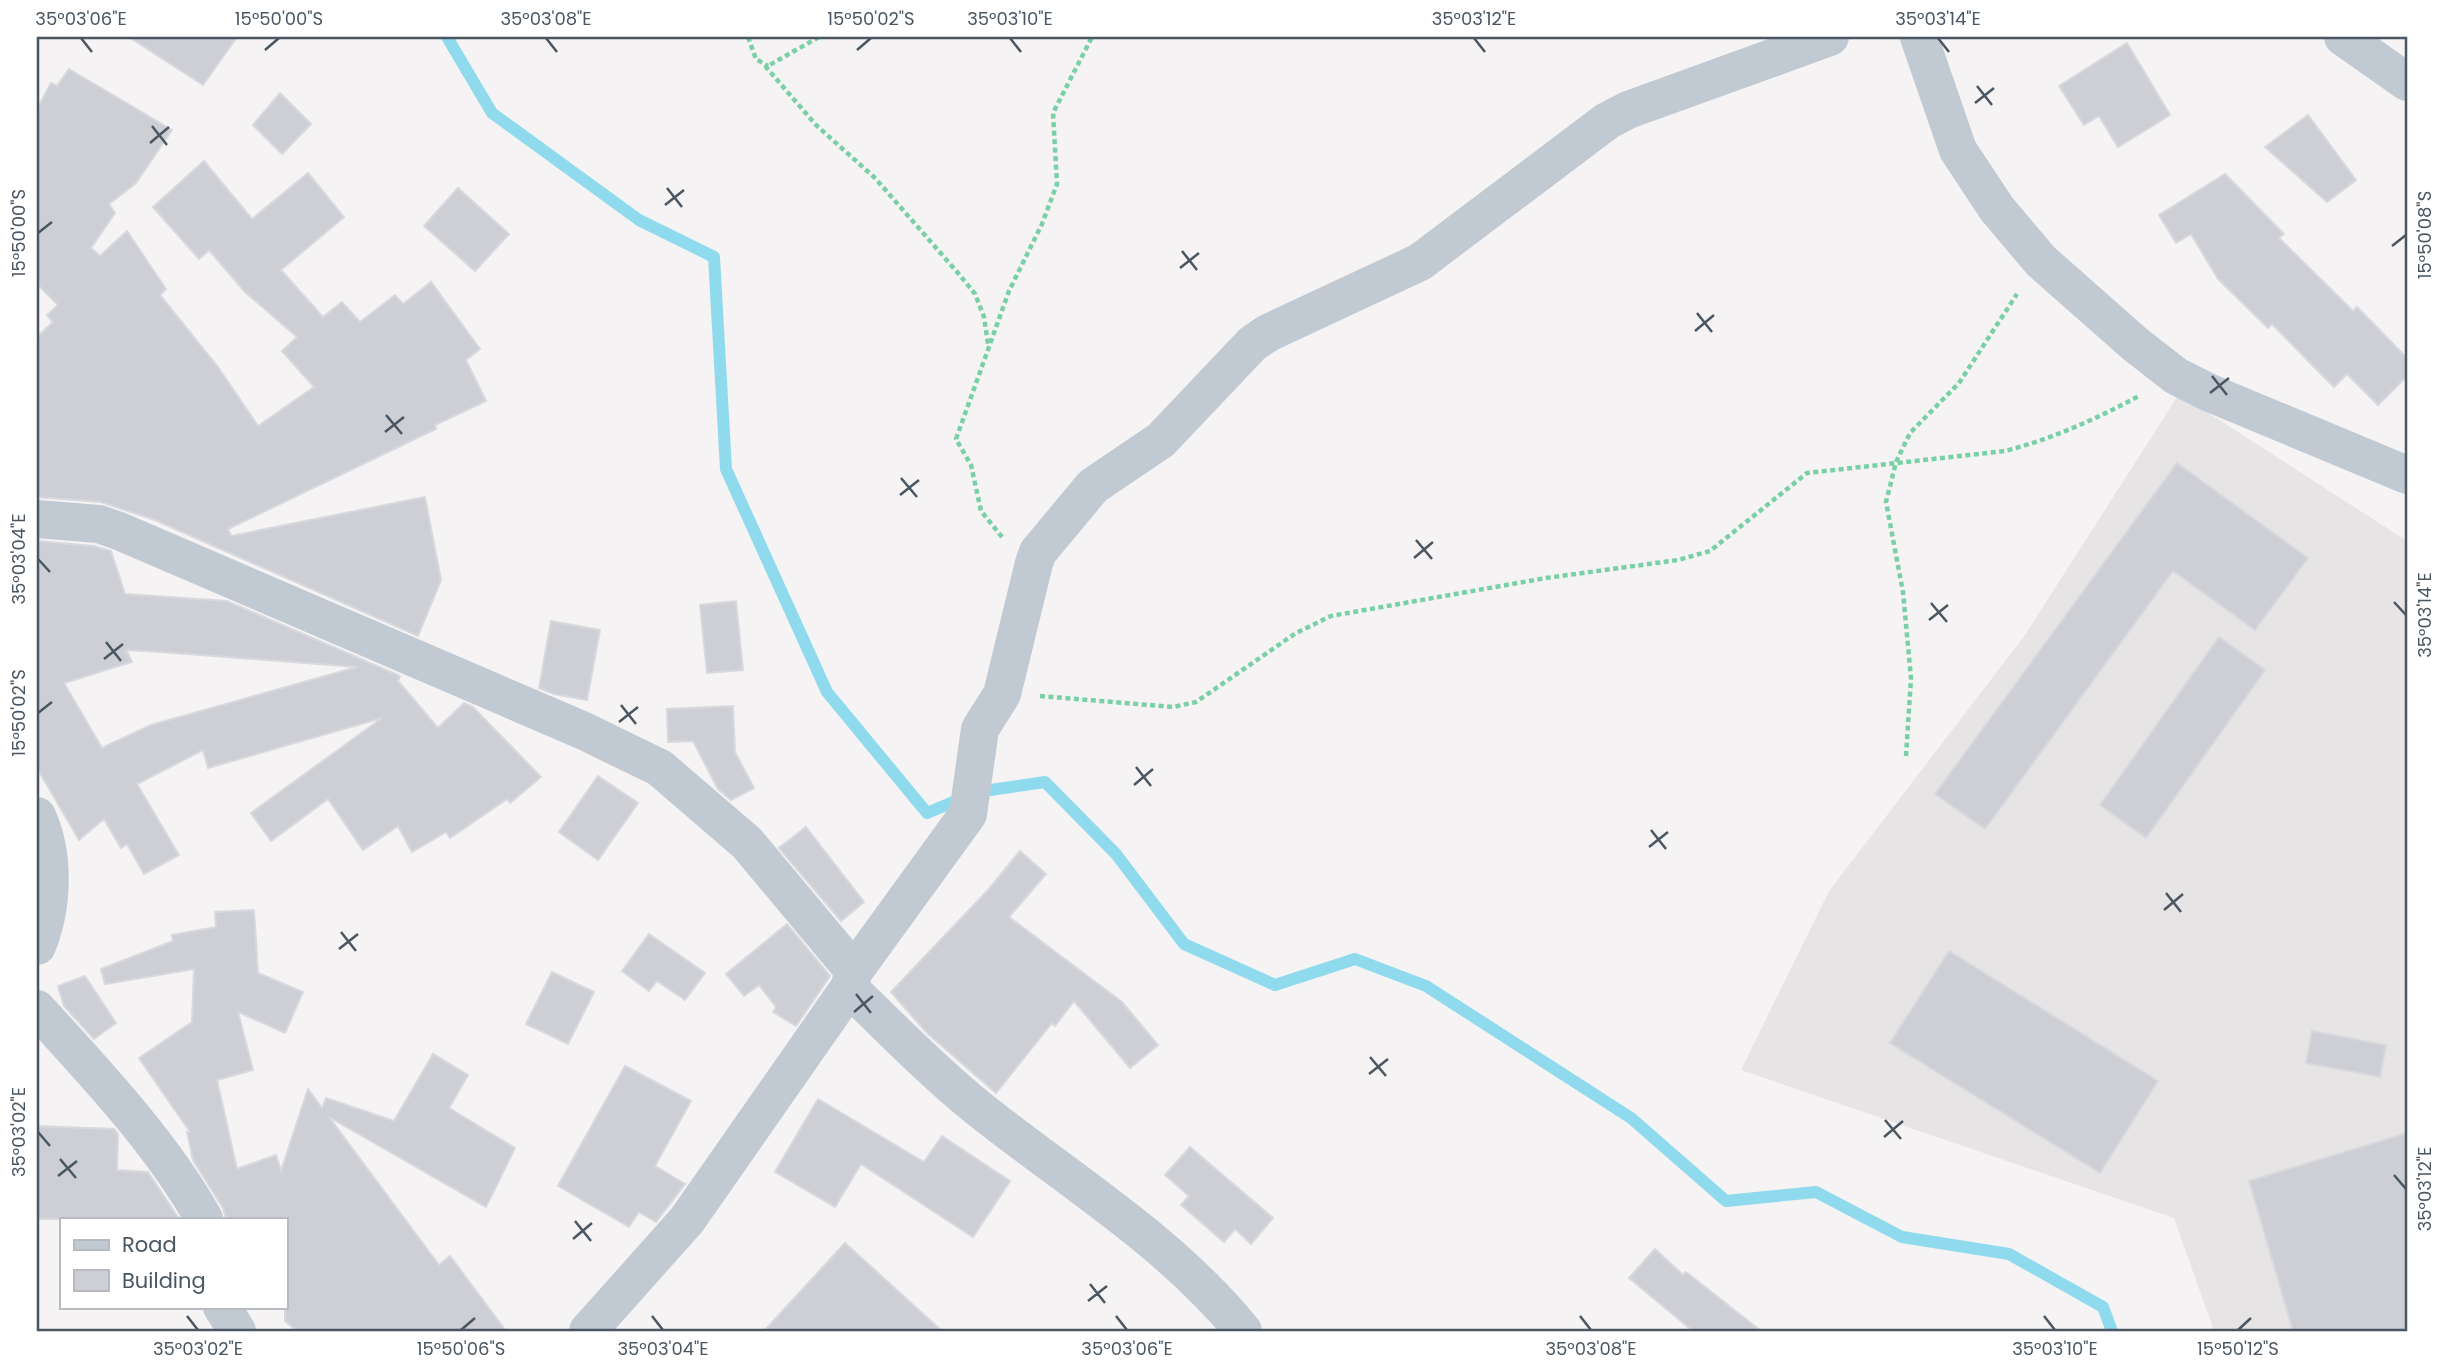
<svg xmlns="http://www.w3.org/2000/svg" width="2444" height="1368" font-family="Poppins,sans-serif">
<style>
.education{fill:#e6e4e5}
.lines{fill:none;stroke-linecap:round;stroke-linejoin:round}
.stream{stroke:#90daee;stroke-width:12}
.building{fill:#cdcfd5;stroke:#d7d9de;stroke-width:2;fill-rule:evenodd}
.path{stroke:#7ad0a6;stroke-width:4.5;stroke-dasharray:5 3.5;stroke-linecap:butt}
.street{stroke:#c1cad2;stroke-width:38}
.ticks{fill:none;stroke:#4a5661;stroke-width:2.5}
.neatline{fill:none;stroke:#4a5661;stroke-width:2.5}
.ticks-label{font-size:18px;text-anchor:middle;fill:#4a5661}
</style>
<rect width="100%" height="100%" fill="#f5f3f3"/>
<path class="education" d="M2179,394L2407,541V1331H2214L2174,1218L1741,1070L1829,891L2025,635Z"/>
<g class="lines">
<path class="stream" d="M447,37L492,113L639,220L714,257L726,469L827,692L927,813L977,792L1045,782L1116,854L1184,944L1275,985L1355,959L1426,986L1631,1118L1726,1201L1816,1192L1902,1237L2009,1254L2103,1307L2112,1331"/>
</g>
<g class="building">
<path d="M129,37H237L203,85Z"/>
<path d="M2127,43L2170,115L2118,147L2099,116L2084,125L2059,86Z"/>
<path d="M69,69L172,130L136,183L109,204L115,213L91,248L100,256L127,231L166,289L160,295L218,367L258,426L314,387L282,351L297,337L245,292L209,250L199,259L153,207L204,161L252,219L308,173L344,217L281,270L323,317L342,302L360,322L395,295L403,304L431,282L480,349L466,360L486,401L435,425L436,429L228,529L231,536L425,497L441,580L418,636L155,520L101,502L37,497V337L53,322L47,315L58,305L37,284V109L51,83L57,86Z"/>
<path d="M280,93L311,124L282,154L253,125Z"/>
<path d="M2308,115L2356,180L2327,202L2265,147Z"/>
<path d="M2225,174L2284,234L2279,238L2353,311L2357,307L2407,358V376L2378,405L2347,374L2334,387L2272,324L2268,328L2218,279L2191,234L2176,243L2159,215Z"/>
<path d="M458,188L509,234L475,271L424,226Z"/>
<path d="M2177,463L2308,558L2255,630L2173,571L1985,829L1935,794Z"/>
<path d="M37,541L94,546L111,551L125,594L227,601L400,676L398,681L438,728L464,703L473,707L541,777L510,803L507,799L450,838L446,832L412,852L398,826L363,850L328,799L271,841L251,813L382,718L208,768L203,750L137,784L179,855L144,874L127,844L121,848L104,819L79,840L37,768ZM126,650L161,652L357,667L151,725L102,748L64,683L132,662Z"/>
<path d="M736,601L743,670L707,673L700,605Z"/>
<path d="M551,621L600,630L587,700L554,694L539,688Z"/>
<path d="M2219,637L2265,670L2146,838L2100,805Z"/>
<path d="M733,706L735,752L754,788L731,800L718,789L693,741L668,742L667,709Z"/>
<path d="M598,776L638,803L598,860L559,832Z"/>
<path d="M806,827L864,902L841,921L779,848Z"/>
<path d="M1020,851L1046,874L1009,917L1122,1002L1158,1045L1130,1068L1074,1001L1055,1026L1052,1023L996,1093L927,1033L891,992L988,890Z"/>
<path d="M254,910L258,973L303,992L285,1033L238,1012L253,1070L217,1080L237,1169L276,1155L281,1171L308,1089L322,1108L326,1098L394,1121L433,1054L468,1075L449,1108L515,1148L486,1207L329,1117L439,1265L450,1256L506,1331H297L285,1321V1219H226L223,1208L193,1160L187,1132H190L139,1058L192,1022L194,969L105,984L101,969L173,941L172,935L216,927L215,912Z"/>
<path d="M787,924L830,976L796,1026L773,1012L776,1007L759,985L744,996L726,974Z"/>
<path d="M649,934L705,973L685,1000L657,981L649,991L622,971Z"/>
<path d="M1949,951L2158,1081L2100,1173L1890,1043Z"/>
<path d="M552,972L594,992L568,1044L526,1024Z"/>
<path d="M85,976L116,1023L94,1039L64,1006L58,986Z"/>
<path d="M2312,1031L2386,1045L2380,1077L2306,1063Z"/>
<path d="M625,1066L691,1101L655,1166L685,1184L656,1222L639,1212L629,1227L558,1186Z"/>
<path d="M818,1099L924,1162L942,1136L1010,1181L973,1237L861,1164L835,1207L775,1172Z"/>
<path d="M37,1126L114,1129L118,1134L117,1170L148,1172L179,1219H37Z"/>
<path d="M2407,1133V1331H2293L2249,1181Z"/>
<path d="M1190,1147L1273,1218L1251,1244L1235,1229L1224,1242L1181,1205L1189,1196L1165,1175Z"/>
<path d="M845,1243L942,1331H764Z"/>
<path d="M1655,1249L1683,1275L1686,1272L1761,1331H1693L1629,1278Z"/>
</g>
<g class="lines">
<g class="path">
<path d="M748,37L756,59L768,66"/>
<path d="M819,37L766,67L816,125L875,178L958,273L975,294L984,317L988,344"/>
<path d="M1002,537L981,511L971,465L956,439L1009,291L1042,224L1057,184L1053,113L1092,37"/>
<path d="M1040,696L1173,707L1196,702L1296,633L1331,616L1546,578L1678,560L1710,551L1807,473L2005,451C2052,439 2096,419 2139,396"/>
<path d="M1906,756L1911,678L1903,592L1886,502L1896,462L1910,433L1959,383L2017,294"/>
</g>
<g class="street">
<path d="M1919,37L1958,150L1997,209L2041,261L2135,344L2176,376L2210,393L2407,475"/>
<path d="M2343,37L2407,82"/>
<path d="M37,519L99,524L119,531L584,731L660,768L747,843L854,971"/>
<path d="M37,816C55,855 53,907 37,946"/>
<path d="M849,988C891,1028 932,1071 978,1108C1068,1180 1170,1241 1243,1331"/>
<path d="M37,1009C96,1074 161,1142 204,1219"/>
<path d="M222,1307L237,1331"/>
<path d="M588,1331L687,1220L849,988L854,971L968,814L980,729L1002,694L1034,563L1038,552L1093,486L1161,440L1252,344L1268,333L1420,262L1607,121L1628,110L1830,37"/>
</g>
</g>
<path class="ticks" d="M81,38L92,52M546,38L557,52M1010,38L1021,52M1474,38L1485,52M1938,38L1949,52M265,50L279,38M857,50L871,38M1977,86L1992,105M1975,103L1994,88M152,126L167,145M150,143L169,127M667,188L682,207M665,205L684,190M38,233L52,222M2392,246L2406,235M1182,251L1197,270M1180,268L1199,253M1697,313L1712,332M1695,331L1714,315M2212,376L2227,395M2210,393L2229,378M386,415L402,434M385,432L404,417M901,478L917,497M900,495L919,480M1416,540L1432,559M1414,558L1433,542M38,559L50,572M2394,602L2406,615M1931,603L1947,622M1929,620L1948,605M106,642L121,661M104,659L123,644M621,705L636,724M38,713L52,702M619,722L638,707M1136,767L1151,786M1134,785L1153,769M1651,830L1666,849M1649,847L1668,832M2166,893L2181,912M2164,910L2183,894M341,932L356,951M339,949L358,934M856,994L871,1013M854,1012L873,996M1370,1057L1386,1076M1369,1074L1388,1059M1885,1120L1901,1139M38,1132L50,1146M1884,1137L1903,1121M60,1159L76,1178M2394,1175L2406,1189M58,1176L77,1161M575,1221L591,1241M573,1239L592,1223M1090,1284L1105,1303M1088,1301L1107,1286M187,1316L198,1330M652,1316L663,1330M1116,1316L1127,1330M1580,1316L1591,1330M2044,1316L2055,1330M461,1330L475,1318M2238,1330L2251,1318"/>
<rect width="2444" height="1368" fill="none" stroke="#ffffff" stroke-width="77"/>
<rect x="60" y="1218" width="228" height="91" fill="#ffffff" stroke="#b7bbc0" stroke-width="2"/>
<rect x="74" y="1240" width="35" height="10" fill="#c1cad2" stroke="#b7bbc0" stroke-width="2"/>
<text x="122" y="1252" font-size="21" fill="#4a5661">Road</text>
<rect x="74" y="1270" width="35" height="21" fill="#cdcfd5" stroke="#b7bbc0" stroke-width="2"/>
<text x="122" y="1288" font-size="21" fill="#4a5661">Building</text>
<rect x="38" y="38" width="2368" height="1292" class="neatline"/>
<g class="ticks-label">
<text x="81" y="25">35°03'06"E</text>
<text x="279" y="25">15°50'00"S</text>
<text x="546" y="25">35°03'08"E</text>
<text x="871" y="25">15°50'02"S</text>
<text x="1010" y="25">35°03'10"E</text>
<text x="1474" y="25">35°03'12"E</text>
<text x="1938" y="25">35°03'14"E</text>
<text transform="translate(19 233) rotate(-90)" y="6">15°50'00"S</text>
<text transform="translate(2425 235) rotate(-90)" y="6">15°50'08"S</text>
<text transform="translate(19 559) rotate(-90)" y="6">35°03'04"E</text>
<text transform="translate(2425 615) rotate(-90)" y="6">35°03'14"E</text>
<text transform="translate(19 713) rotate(-90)" y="6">15°50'02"S</text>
<text transform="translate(19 1132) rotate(-90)" y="6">35°03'02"E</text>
<text transform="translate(2425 1189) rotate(-90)" y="6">35°03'12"E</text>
<text x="198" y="1355">35°03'02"E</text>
<text x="461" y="1355">15°50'06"S</text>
<text x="663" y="1355">35°03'04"E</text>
<text x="1127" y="1355">35°03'06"E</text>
<text x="1591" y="1355">35°03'08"E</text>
<text x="2055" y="1355">35°03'10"E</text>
<text x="2238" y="1355">15°50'12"S</text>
</g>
</svg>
